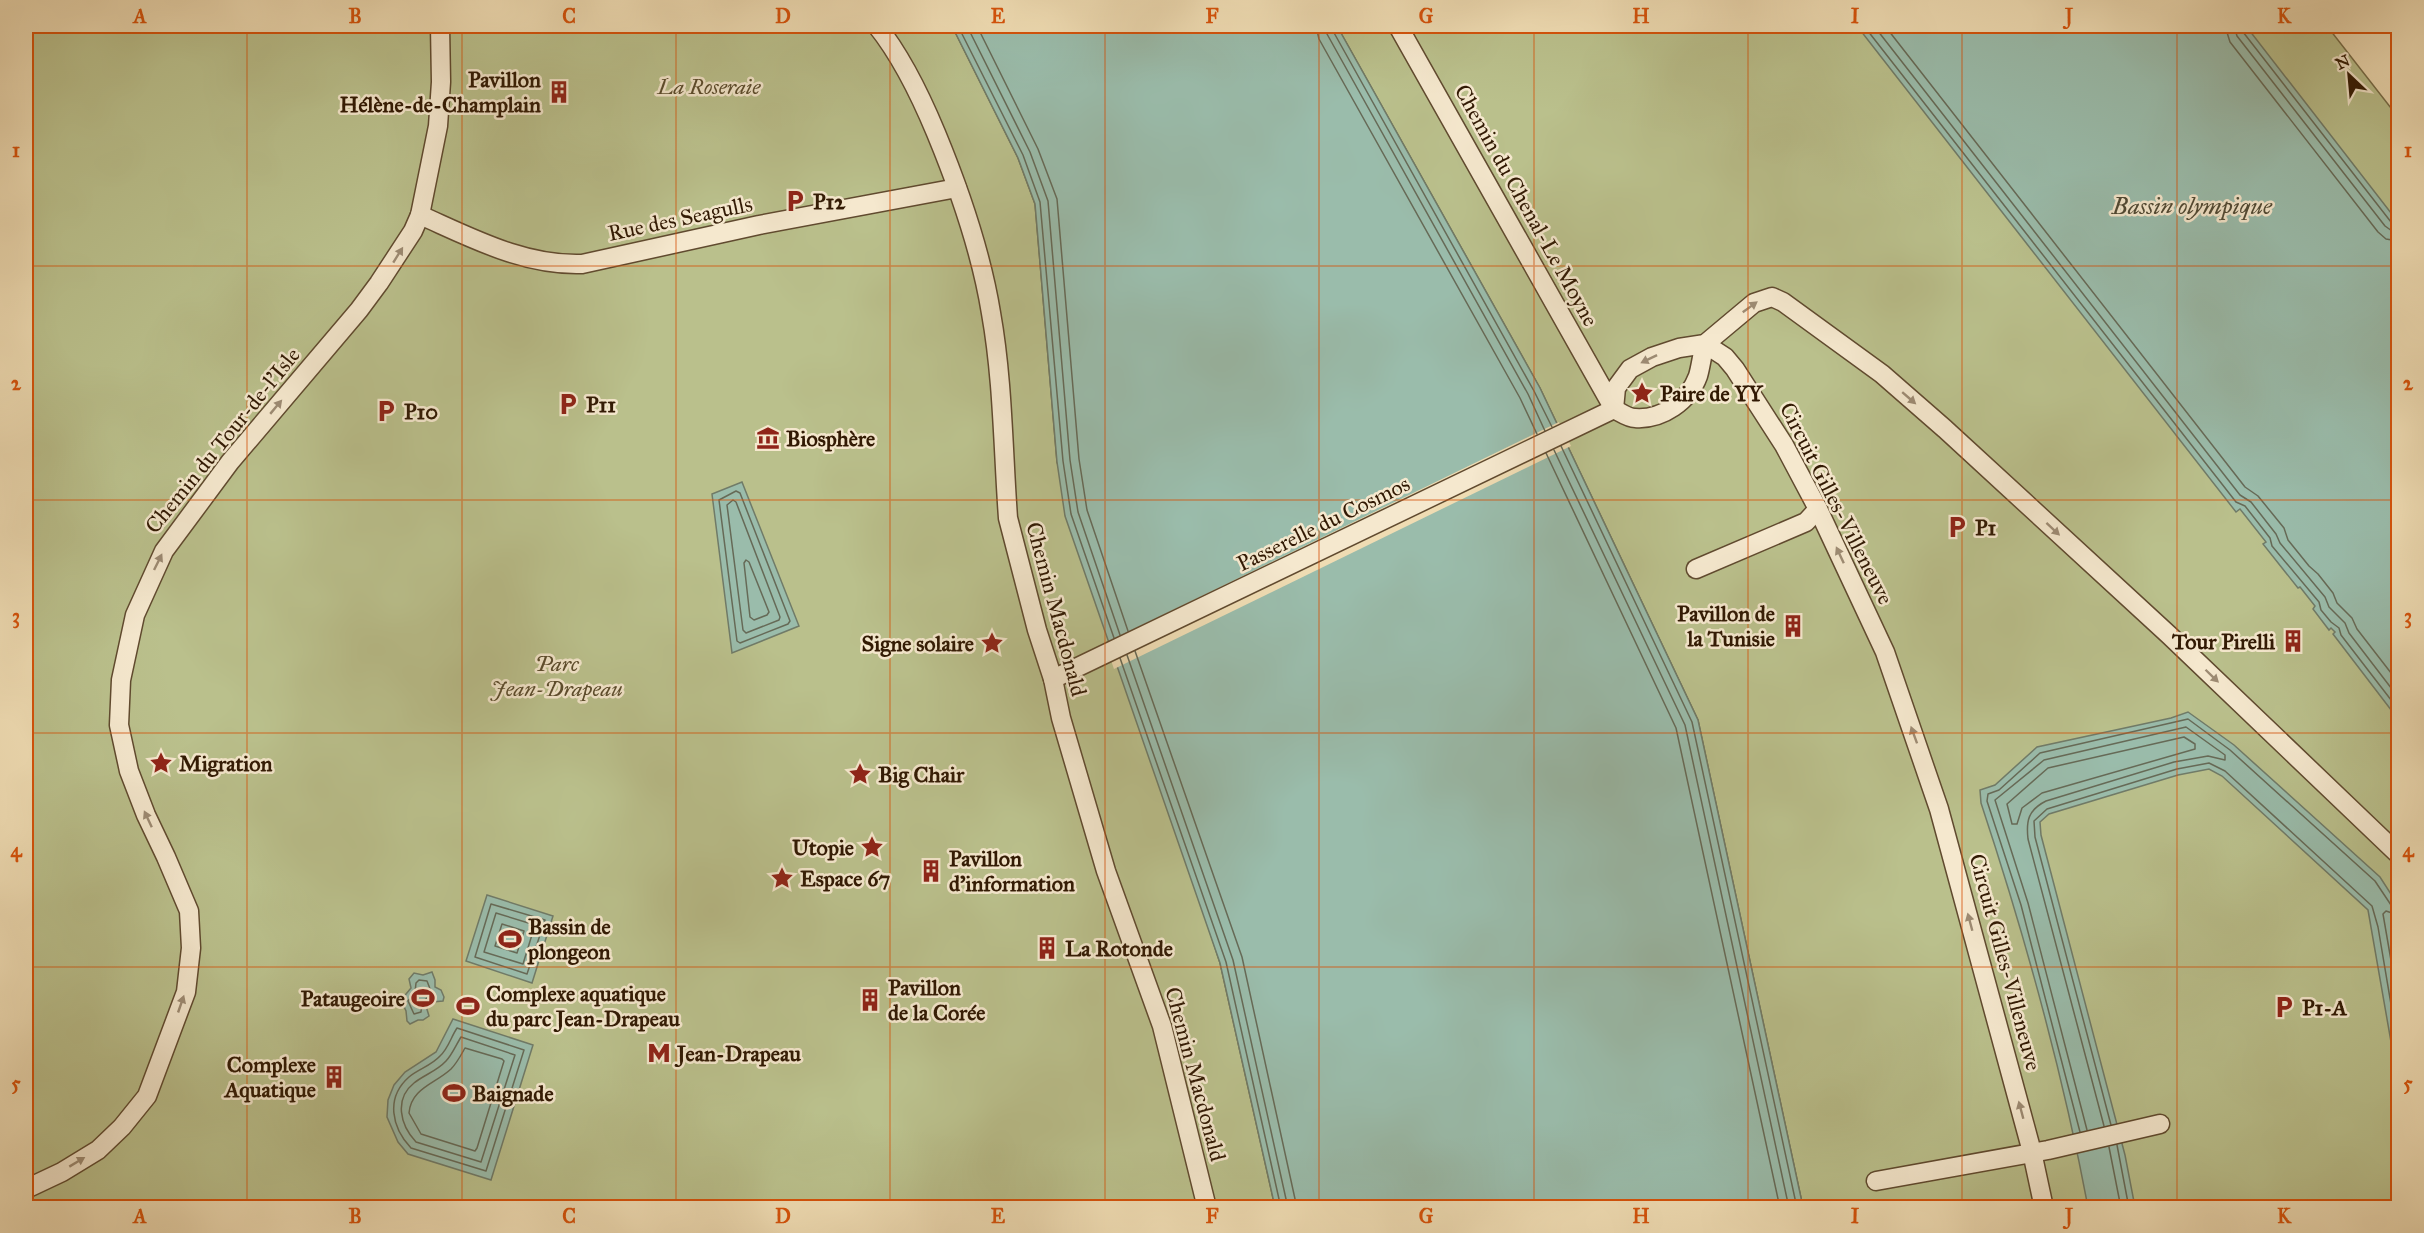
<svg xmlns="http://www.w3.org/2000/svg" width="2424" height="1233" font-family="'IM FELL Great Primer',serif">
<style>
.green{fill:#bac08c;stroke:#766c48;stroke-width:1.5}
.water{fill:#9abcab;stroke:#707b68;stroke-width:1.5}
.pier{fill:#efdcb3}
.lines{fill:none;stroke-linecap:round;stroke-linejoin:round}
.shore{stroke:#666a57;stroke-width:1.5}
.street-casing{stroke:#604a2f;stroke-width:21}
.street{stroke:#f5e8ce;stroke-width:18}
.oneway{fill:#9d8b73}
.grid{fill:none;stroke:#d6530b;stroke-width:1.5;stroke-opacity:0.55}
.labels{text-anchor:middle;stroke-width:5;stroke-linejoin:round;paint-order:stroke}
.poi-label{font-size:22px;font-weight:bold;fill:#311903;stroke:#f5e8ce;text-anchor:start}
.park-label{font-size:22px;font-style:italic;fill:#5a4b2c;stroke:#f5e8ce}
.street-label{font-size:22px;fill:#311903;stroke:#f5e8ce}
.water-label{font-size:24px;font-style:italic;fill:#504a35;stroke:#f5e8ce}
.neatline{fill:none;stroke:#d6530b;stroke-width:2}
.grid-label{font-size:20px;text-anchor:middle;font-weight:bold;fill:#d6530b}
</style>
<rect width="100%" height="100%" fill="#efdcb3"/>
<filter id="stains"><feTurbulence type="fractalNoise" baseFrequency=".00333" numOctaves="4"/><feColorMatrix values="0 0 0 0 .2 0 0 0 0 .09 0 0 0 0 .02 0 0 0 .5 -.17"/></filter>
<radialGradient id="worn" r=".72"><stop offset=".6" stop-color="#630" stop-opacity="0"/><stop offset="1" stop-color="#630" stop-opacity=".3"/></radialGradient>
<g class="green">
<path d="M26,26H952L1018,158L1035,204L1057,462L1220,963L1275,1207H26Z"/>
<path d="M1337,26H2327L2398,117V1207H1803L1698,720L1540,388Z"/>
</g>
<g class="water">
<path d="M952,26H1337L1540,388L1698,720L1803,1207H1275L1220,963L1065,516L1057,462L1035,204L1018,158Z"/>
<path d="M1857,26H2246L2398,222V719L2333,634L2335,632L2331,628L2329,630L2313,609L2315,606L2300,587L2298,588L2263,544L2266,542L2240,509L2236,512Z"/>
<path d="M742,482L799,626L732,653L712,494Z"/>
<path d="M2188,712L2234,745L2380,877L2398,905V1082L2368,910L2222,776L2209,769L2178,775L2049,814L2040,822L2041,835L2125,1155L2135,1207H2088C2062,1069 2025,936 1981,803L1980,790L1995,785L2037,747L2171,718Z"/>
<path d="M487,895L553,916L532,983L466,961Z"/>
<path d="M432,972L435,980V987L441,990L444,997L443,1001L432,1002L426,1006L429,1016L423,1020H418L410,1024L407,1021L406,1011L401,1000L411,988L409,979L414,973L423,975Z"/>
<path d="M453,1019L533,1045L491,1180L408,1154L398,1142L387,1117L388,1100L394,1085L405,1072L436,1052Z"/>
</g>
<path class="pier" d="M1559,422L1571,446L1114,669L1105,643Z"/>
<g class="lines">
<g class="shore">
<path d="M958,26L1023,155L1040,202L1063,461L1071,514L1114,638"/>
<path d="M967,26L1030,152L1048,201L1070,460L1078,512L1120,635"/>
<path d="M977,26L1038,149L1057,199L1079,459L1087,510L1128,631"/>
<path d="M1316,26L1319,39L1520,398L1537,434"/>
<path d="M1325,26L1327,34L1528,394L1545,431"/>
<path d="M1332,26L1333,31L1534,391L1552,427"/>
<path d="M1864,26L2236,502L2245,506L2270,538L2272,546L2319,602L2321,610L2331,622L2339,628L2341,635L2398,709"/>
<path d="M1874,26L2240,495L2251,502L2276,534L2280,543L2325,597L2329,607L2345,623L2349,633L2398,697"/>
<path d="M1885,26L2245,487L2258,496L2284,528L2288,540L2309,566L2318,574L2333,593L2337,603L2352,618L2357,629L2398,682"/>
<path d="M2225,26L2230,42L2378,232L2386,239L2398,241"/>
<path d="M2234,26L2237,36L2385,226L2392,231L2398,232"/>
<path d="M2241,26L2243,32L2391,222L2398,225"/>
<path d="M1561,446L1692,722L1797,1208"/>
<path d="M1554,450L1685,725L1789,1208"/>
<path d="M1546,453L1676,728L1780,1208"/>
<path d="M736,491L740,493L790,621L788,624L740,643L737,641L719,500Z"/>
<path d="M733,500L736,502L780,617L779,620L746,633L743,630L727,505Z"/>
<path d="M746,560L749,562L769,612L767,615L754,620L750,617L744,563Z"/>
<path d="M1135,651L1242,957L1297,1208"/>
<path d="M1127,655L1233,960L1288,1208"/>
<path d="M1120,658L1226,962L1281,1208"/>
<path d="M2184,737L2195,744V749L2042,793L2022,808L2017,824H2012L2007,804L2048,768Z"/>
<path d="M491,904L545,920L527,974L475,957Z"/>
<path d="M496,913L535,925L523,964L484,952Z"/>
<path d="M2398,915L2386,911L2383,914L2398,1001"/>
<path d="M502,924L524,931L517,953L495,946Z"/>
<path d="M419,980L427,981L432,994L422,1002L421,1012L414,1014L408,1001L415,992L416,983Z"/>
<path d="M457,1028L524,1050L486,1171L411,1148C392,1128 385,1098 409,1077C418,1069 431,1066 440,1056C448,1049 451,1037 457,1028Z"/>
<path d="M461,1037L515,1055L481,1162L416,1142C400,1125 394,1099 414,1083C424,1075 437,1071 446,1061C452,1055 456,1045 461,1037Z"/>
<path d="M465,1048L502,1059L504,1061L477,1148L475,1151L421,1134L409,1113C411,1088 435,1084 451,1069C457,1063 461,1055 465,1048Z"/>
<path d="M2111,1125L2035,837L2034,821L2047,809L2177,769L2209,763L2225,771L2372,906L2378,927L2398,1046"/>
<path d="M2087,1130L2028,903L1995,800L2044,760L2186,727L2225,755V760L2208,756L2174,762L2046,801C2028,810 2026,821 2028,839L2104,1126"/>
<path d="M2080,1132L2021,905L1987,801L1988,794L1999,790L2040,753L2188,719L2230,750L2375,881L2391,905L2398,907"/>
<path d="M2117,1145L2129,1208"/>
<path d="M2109,1147L2121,1208"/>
</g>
<g class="street-casing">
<g id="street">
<path d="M877,26C902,57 921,97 936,133C960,191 981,251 991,313C1003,380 1003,450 1008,518L1037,630L1053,679L1061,718L1106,871L1162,1026L1207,1208"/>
<path d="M1398,26L1614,409"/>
<path d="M420,215C472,238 524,266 582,264L759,225L957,188"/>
<path d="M1705,344L1725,357L1735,369L1784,445L1818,509L1885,652L1939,809L2032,1152L2044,1208"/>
<path d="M1614,409L1616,388L1630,369L1652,357L1679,348L1705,344L1754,303L1772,297L1783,302L1882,374L1945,429L2169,635L2398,854"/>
<path d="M1614,409C1620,412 1628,418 1635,418C1662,420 1689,401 1698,376C1701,366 1702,354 1705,344"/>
<path d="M1696,569L1806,522L1818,509"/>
<path d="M1053,679L1614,409"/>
<path d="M1876,1181L2048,1150L2160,1124"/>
<path d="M26,1189L62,1172L98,1150L122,1127L147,1096L186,992L191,948L189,911L166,857L146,815L129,771L119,725L121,680L135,615L164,551L230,462L359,310L379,283L413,231L420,215L438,126L441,82L440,26"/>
</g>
</g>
<use href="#street" class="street"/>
</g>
<defs><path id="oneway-solid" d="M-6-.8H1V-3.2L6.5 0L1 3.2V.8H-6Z" transform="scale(1.5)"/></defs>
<g class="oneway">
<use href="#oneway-solid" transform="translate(398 255) rotate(-58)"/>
<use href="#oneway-solid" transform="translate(1750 307) rotate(-36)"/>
<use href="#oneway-solid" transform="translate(1649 359) rotate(154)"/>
<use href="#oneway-solid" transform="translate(1909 398) rotate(41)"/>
<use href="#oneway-solid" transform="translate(276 407) rotate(-50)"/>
<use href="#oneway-solid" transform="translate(2053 529) rotate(43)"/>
<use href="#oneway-solid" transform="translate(1840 555) rotate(-115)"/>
<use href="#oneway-solid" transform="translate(158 562) rotate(-64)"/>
<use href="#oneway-solid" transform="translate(2212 676) rotate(44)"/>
<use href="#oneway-solid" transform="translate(1914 735) rotate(-110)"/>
<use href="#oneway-solid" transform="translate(148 819) rotate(-115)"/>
<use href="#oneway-solid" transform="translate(1970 922) rotate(-105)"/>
<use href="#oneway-solid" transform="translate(181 1004) rotate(-71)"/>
<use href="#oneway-solid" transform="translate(2021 1110) rotate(-105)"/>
<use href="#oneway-solid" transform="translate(77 1162) rotate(-31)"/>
</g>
<path class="grid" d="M247,26V1208M462,26V1208M676,26V1208M890,26V1208M1105,26V1208M1319,26V1208M1534,26V1208M1748,26V1208M1962,26V1208M2177,26V1208M26,266H2398M26,500H2398M26,733H2398M26,967H2398"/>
<defs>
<g id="building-bare" transform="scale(1.8)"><path d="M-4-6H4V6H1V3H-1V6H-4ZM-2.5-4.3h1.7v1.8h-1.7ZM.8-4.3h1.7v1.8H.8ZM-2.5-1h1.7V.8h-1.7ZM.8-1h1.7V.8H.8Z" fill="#8f2418" stroke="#f5e8ce" stroke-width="2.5" paint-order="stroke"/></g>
<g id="parking-bare" transform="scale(1.8)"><path d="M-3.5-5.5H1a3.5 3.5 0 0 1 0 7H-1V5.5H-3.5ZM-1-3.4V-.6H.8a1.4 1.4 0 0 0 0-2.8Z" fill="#8f2418" stroke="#f5e8ce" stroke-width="2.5" paint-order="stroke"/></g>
<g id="sight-bare" transform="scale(1.8)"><path d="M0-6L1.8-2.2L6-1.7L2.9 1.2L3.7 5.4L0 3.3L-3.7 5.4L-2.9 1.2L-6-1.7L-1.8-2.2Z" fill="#8f2418" stroke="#f5e8ce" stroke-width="2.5" paint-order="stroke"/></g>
<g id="museum-bare" transform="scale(1.8)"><path d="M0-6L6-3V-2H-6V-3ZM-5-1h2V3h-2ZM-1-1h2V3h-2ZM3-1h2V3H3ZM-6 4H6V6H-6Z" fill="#8f2418" stroke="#f5e8ce" stroke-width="2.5" paint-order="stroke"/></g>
<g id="stadium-bare" transform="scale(1.8)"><path d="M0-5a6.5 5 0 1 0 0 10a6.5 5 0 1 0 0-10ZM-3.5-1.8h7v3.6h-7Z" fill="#8f2418" stroke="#f5e8ce" stroke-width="2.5" paint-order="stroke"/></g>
<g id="metro-bare" transform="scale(1.8)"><path d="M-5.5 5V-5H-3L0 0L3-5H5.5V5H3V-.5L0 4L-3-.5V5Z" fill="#8f2418" stroke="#f5e8ce" stroke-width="2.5" paint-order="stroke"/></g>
</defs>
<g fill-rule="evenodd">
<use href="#building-bare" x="559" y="92"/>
<use href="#parking-bare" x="795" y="201"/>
<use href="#sight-bare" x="1642" y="393"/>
<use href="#parking-bare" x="568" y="404"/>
<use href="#parking-bare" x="386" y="411"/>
<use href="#museum-bare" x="768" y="438"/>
<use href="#parking-bare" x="1957" y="527"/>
<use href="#building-bare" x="1793" y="626"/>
<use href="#building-bare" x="2293" y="641"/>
<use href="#sight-bare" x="992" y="643"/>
<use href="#sight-bare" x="161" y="763"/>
<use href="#sight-bare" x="860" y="774"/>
<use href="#sight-bare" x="872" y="847"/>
<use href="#building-bare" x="931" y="871"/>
<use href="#sight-bare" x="782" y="878"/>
<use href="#stadium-bare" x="510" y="939"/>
<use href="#building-bare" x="1047" y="948"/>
<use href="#stadium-bare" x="423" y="998"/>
<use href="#building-bare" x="870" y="1000"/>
<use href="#stadium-bare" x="468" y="1006"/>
<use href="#parking-bare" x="2284" y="1007"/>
<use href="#metro-bare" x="659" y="1053"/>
<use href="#building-bare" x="334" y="1077"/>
<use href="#stadium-bare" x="454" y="1093"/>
</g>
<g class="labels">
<g class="poi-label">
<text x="541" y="87" text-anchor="end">Pavillon<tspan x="541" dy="25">Hélène-de-Champlain</tspan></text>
<text x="813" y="209">P12</text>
<text x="1660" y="401">Paire de YY</text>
<text x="586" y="412">P11</text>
<text x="404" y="419">P10</text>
<text x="786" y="446">Biosphère</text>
<text x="1975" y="535">P1</text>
<text x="1775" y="621" text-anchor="end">Pavillon de<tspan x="1775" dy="25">la Tunisie</tspan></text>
<text x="2275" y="649" text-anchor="end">Tour Pirelli</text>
<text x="974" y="651" text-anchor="end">Signe solaire</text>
<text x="179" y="771">Migration</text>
<text x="878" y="782">Big Chair</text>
<text x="854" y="855" text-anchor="end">Utopie</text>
<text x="949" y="866">Pavillon<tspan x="949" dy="25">d'information</tspan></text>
<text x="800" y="886">Espace 67</text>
<text x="528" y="934">Bassin de<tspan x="528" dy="25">plongeon</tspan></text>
<text x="1065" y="956">La Rotonde</text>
<text x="888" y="995">Pavillon<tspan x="888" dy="25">de la Corée</tspan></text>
<text x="486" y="1001">Complexe aquatique<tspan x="486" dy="25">du parc Jean-Drapeau</tspan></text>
<text x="405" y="1006" text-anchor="end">Pataugeoire</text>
<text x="2302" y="1015">P1-A</text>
<text x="677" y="1061">Jean-Drapeau</text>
<text x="316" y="1072" text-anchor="end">Complexe<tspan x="316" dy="25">Aquatique</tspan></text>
<text x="472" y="1101">Baignade</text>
</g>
<g class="park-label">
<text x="709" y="94">La Roseraie</text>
<text x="557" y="671">Parc<tspan x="557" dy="25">Jean-Drapeau</tspan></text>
</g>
<g class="street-label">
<text transform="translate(1527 205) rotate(61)" y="8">Chemin du Chenal-Le Moyne</text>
<text transform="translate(680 218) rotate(-12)" y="8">Rue des Seagulls</text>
<text transform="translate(222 440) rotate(-51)" y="8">Chemin du Tour-de-l'Isle</text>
<text transform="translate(1837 503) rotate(63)" y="8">Circuit Gilles-Villeneuve</text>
<text transform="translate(1323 523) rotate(-26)" y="8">Passerelle du Cosmos</text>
<text transform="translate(1057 609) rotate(75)" y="8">Chemin Macdonald</text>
<text transform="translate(2006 962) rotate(75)" y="8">Circuit Gilles-Villeneuve</text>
<text transform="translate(1196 1074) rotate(75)" y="8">Chemin Macdonald</text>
</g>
<g class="water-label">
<text x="2192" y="214">Bassin olympique</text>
</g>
</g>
<rect width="2424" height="1233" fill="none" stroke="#efdcb3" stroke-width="66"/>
<g transform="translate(2349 75) rotate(334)" stroke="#f5e8ce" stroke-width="4.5" paint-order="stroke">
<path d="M0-4.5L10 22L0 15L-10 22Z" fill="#311903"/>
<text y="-9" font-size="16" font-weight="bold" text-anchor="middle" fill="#311903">N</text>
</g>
<rect x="33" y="33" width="2358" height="1167" class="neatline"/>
<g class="grid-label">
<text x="140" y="23">A</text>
<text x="355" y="23">B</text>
<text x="569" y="23">C</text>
<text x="783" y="23">D</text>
<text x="998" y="23">E</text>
<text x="1212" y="23">F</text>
<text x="1426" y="23">G</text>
<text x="1641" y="23">H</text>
<text x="1855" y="23">I</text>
<text x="2069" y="23">J</text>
<text x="2284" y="23">K</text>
<text x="16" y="157">1</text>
<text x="2408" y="157">1</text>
<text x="16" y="390">2</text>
<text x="2408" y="390">2</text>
<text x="16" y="623">3</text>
<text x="2408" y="623">3</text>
<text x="16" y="857">4</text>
<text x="2408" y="857">4</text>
<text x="16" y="1090">5</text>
<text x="2408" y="1090">5</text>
<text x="140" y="1223">A</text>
<text x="355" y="1223">B</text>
<text x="569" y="1223">C</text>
<text x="783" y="1223">D</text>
<text x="998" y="1223">E</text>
<text x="1212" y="1223">F</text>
<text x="1426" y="1223">G</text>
<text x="1641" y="1223">H</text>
<text x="1855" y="1223">I</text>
<text x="2069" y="1223">J</text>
<text x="2284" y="1223">K</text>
</g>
<rect width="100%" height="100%" filter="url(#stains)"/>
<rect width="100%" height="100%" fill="url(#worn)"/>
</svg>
